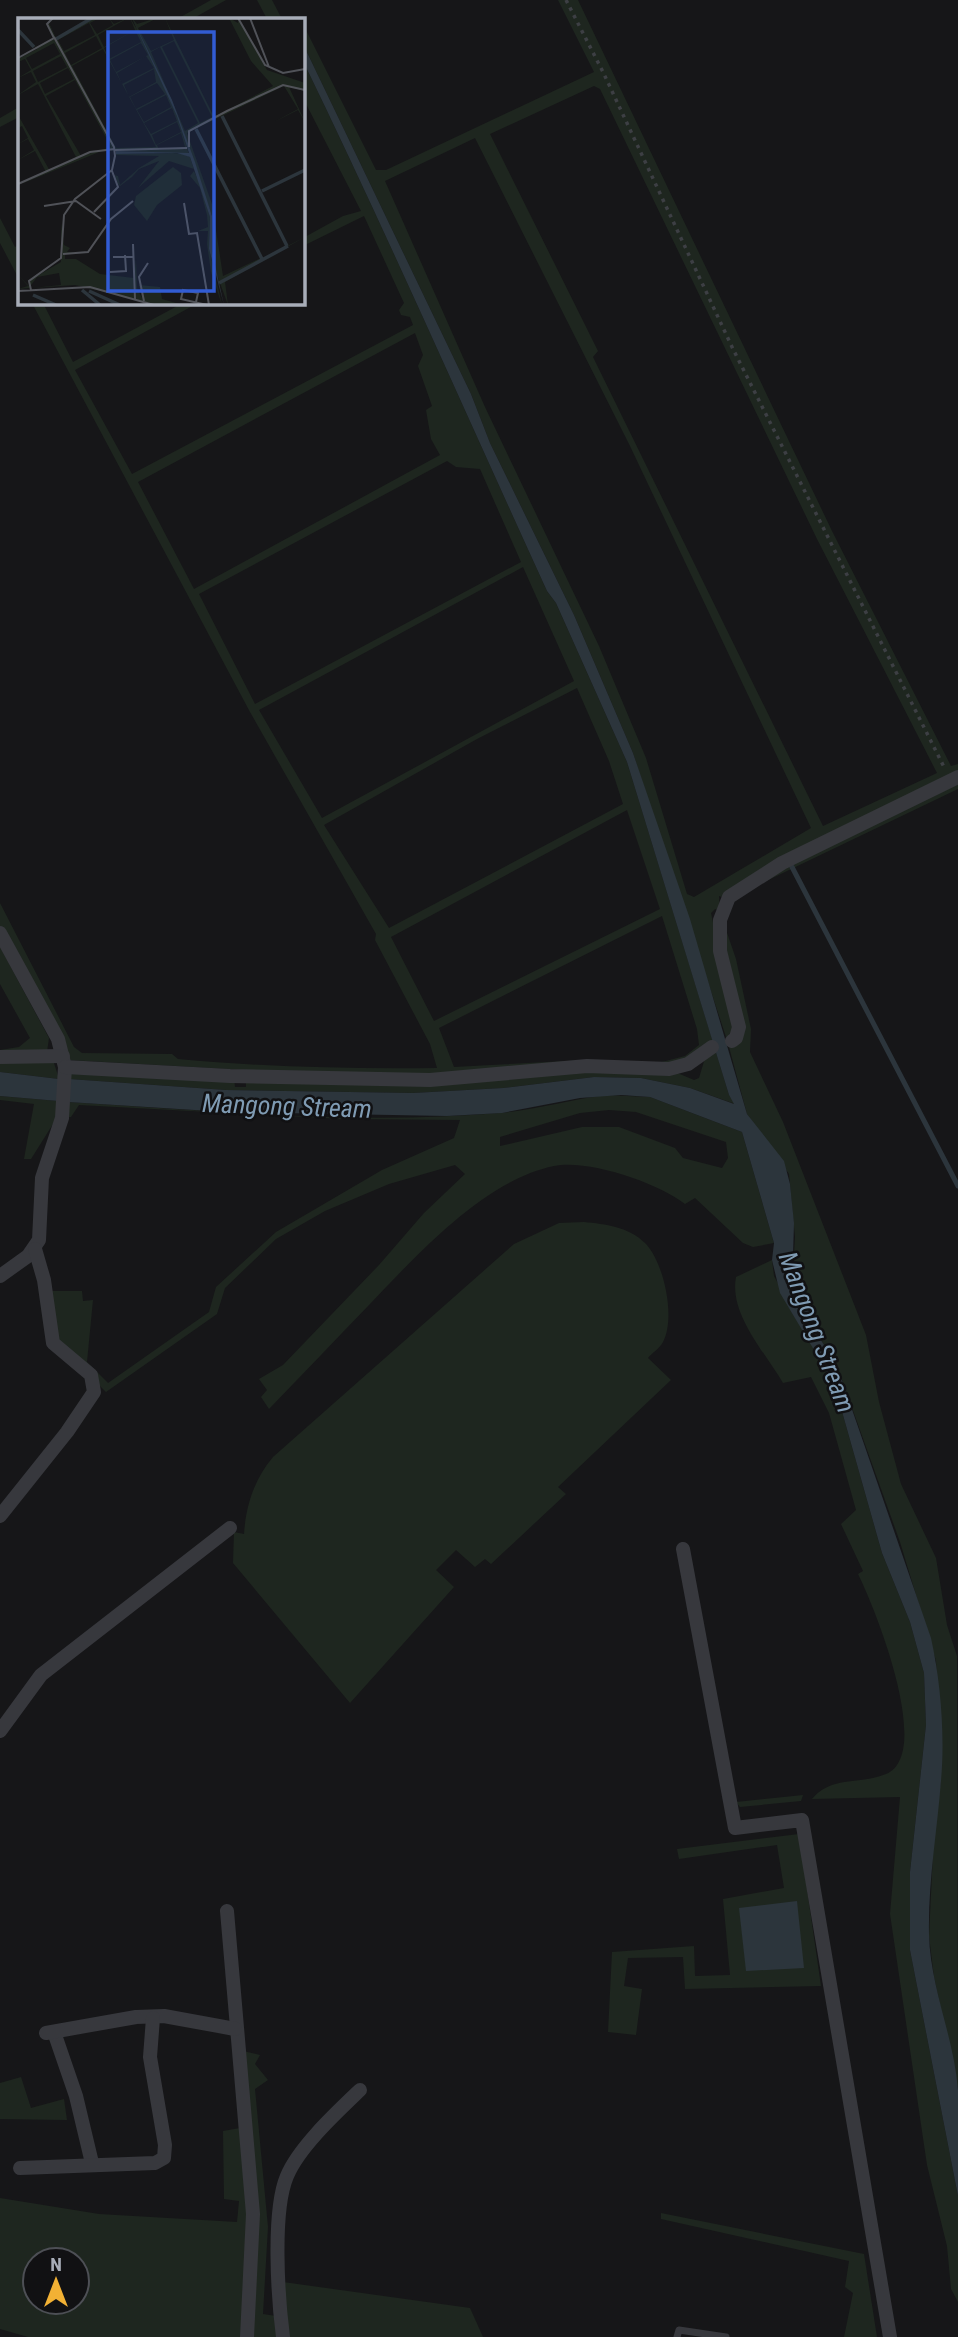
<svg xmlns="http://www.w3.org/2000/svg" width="958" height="2337" font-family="'Roboto Condensed',sans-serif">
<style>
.green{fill:#1e261f;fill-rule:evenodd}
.water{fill:#2c353c}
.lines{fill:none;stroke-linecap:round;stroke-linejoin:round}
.stream{stroke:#2c353c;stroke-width:5}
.path{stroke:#3d3f44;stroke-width:3.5;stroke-dasharray:3.5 5;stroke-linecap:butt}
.service{stroke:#37383d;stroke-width:7}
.minor{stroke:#37383d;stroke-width:14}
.labels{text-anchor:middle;stroke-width:5;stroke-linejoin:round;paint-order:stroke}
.water-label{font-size:26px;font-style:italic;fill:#7f9bb3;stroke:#111113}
.inset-river{fill:none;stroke:#2c353c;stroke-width:3.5}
.inset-road{fill:none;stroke:#505258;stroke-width:2}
.view{fill:#325cd3;fill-opacity:0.15;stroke:#325cd3;stroke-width:3.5}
.inset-edge{fill:none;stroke:#a8adb8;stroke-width:3.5}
</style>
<rect width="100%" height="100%" fill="#161618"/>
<g class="green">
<path d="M211,0H226L192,19H177Z"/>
<path d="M257,0H272L282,19H267Z"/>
<path d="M558,0H578L832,531L951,766L958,764V776L722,897L719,896L720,911L715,909L711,913L735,1026L730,1037H726L633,753L574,615L490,443L471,394L303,44V24L376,170H386L594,72ZM594,86L600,89L817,539L937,773L823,826L593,357L598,351L490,134ZM475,138L630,446L811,828L694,897L687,894L646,758L599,646L485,407L385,181Z"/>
<path d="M303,61C388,236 466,414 547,591L556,603L627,762L713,1042L681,1063L387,1078L68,1060L0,930V903L74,1047L82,1053L172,1054L178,1059C265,1067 350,1069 437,1068L430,1044L375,940L376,934L250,712L32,303H43L73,362L183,303H198L75,370L132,474L413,325L410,317L401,315L399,310L404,303L364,216L303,246V238L343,216L361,211L303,98ZM415,333L423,355L418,366L432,406L426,410L431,439L440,455L194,589L138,482ZM447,461L456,467L480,469L521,562L255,704L199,594ZM523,567L574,681L322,818L259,710ZM577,688L609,761L623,804L389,928L324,825L477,739ZM627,810L660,909L434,1021L391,937ZM662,916L697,1029L699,1045L685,1056L658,1063L585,1060L454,1067L439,1028Z"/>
<path d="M19,107V117L0,127V118Z"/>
<path d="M0,218L15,247L19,245V279L0,243Z"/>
<path d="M958,780V789L731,898L736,893Z"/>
<path d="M723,921L736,959L751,1029L750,1052L783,1122L866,1335L879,1402L901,1484L936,1558L947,1625L957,1656L958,2089L934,1977L929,1936L934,1831L941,1780L936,1661L900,1542L836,1363L803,1313L792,1288L795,1237L789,1174L747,1114L729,1047L738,1039L726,971Z"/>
<path d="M0,947L49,1038L47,1052L0,1050L19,1047L30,1038L0,984Z"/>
<path d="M716,1052L729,1095L735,1104L690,1088L641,1078L594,1077L503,1088L413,1093L226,1090L69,1079L71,1074L234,1078L235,1087H246V1078L455,1085L456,1080L545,1072H675L694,1080L699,1078L705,1058Z"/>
<path d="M0,1060L54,1063L59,1079L0,1072Z"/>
<path d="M605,1095L650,1097L742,1132L774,1243L753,1247L743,1243L695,1198L685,1204C658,1183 589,1159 554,1166C484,1180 416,1256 369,1305C335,1340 302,1375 269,1409L261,1397L267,1390L259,1379L283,1365L379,1265L424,1213L465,1174L455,1165L389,1184L325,1211L276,1239L225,1288L217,1314L106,1392L60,1346L48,1291H82L83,1301L93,1300L87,1362L108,1383L209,1312L216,1287L276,1232L382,1170L454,1138L460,1120L343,1119L79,1105L71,1117H68V1102C211,1111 357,1125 500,1113C535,1110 569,1100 605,1095ZM609,1110L636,1112L726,1142L728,1158L722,1168L683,1158L675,1148L619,1127H582L500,1146V1137L580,1113Z"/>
<path d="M0,1096L58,1101V1116L31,1159H24L34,1104L0,1100Z"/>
<path d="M584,1222C605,1224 629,1227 645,1243C664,1262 676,1318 663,1342C660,1348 652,1353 648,1358L671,1380L558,1487L566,1494L491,1564L485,1559L475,1567L456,1550L436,1570L454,1587L350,1703L233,1563L234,1532L244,1534C246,1505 254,1480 273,1457L514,1244L559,1223Z"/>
<path d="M772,1260L774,1276L826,1370L841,1408L882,1553L910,1622L924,1673L926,1725L910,1872V1950L958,2196V2302L951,2289L947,2246L927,2165L890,1914L900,1797L812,1799C832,1775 860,1785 886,1774C934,1754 875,1608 858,1574L863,1571L841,1524L856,1510L829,1413L811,1377L783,1383C765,1352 729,1314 736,1277Z"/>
<path d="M803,1795L801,1801L740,1807L736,1802Z"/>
<path d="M799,1834L821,1986L685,1989L683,1957L628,1958L624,1986L642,1989L636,2035L608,2032L612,1952L694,1946L695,1976L730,1975L723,1899L784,1888L777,1845L679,1859L677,1849Z"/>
<path d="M243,2051L260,2055L255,2064L268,2080L255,2089L268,2227L263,2314L276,2316L277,2337H250Z"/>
<path d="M21,2077L31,2108L64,2099L67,2120L0,2119V2083Z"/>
<path d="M240,2128L248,2203L241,2337H28L0,2329V2198L99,2214L237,2222L239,2201L224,2199L223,2131ZM35,2260H77V2302H35Z"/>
<path d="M661,2213L864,2254L877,2337H844L853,2293L845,2287L849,2261L661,2219Z"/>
<path d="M283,2282L470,2308L483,2337H289Z"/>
</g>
<g class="water">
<path d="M303,44L471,394L490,443L574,615L633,753L690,919L747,1114L784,1161L790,1184L794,1223L792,1288L803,1313L836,1363L931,1638C941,1683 945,1736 941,1781C937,1832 928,1882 929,1934C930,1987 954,2037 958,2090C958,2125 958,2161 958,2196L910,1950V1872L926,1725L924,1673L910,1622L882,1553L841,1408L826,1370L780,1293L772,1260L774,1243L742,1132L650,1097L621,1095L580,1098L502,1113L447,1116L226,1112L68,1102L69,1079L226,1090L413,1093L503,1088L594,1077L641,1078L690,1088L734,1104L729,1095L627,762L556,603L547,591C466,414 388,236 303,61Z"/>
<path d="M0,1072L59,1079L58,1101L0,1096Z"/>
<path d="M797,1901L804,1968L746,1971L739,1908Z"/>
</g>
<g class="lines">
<g class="stream">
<path d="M792,867L958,1186"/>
<path d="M789,1265L812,1328"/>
</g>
<path class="path" d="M566,0L603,72L733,349L945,769"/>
<path class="service" d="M677,2337L679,2330L726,2337"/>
<g class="minor">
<path d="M0,933L58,1039L65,1067L62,1118L42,1178L39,1240L28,1256L0,1276"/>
<path d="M732,1041L736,1038L739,1027L720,951V920L729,897L782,863L958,777"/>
<path d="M0,1057L63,1056"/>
<path d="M65,1067L230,1076L430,1080L587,1066L669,1069L688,1064L712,1047"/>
<path d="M0,1516L67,1432L94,1392L91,1375L53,1343L44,1280L35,1249"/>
<path d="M683,1549L735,1828L802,1820L890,2337"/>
<path d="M0,1731L41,1675L230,1528"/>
<path d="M227,1911L253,2214L247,2337"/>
<path d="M54,2032L76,2096L92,2163"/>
<path d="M46,2033L136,2017L164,2016L235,2029"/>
<path d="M20,2168L155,2163L164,2158L165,2145L150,2057L153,2018"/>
<path d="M283,2337C278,2298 272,2211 287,2176C299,2147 337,2112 360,2090"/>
</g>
</g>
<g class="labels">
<g class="water-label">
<text transform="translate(287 1106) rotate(2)" y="9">Mangong Stream</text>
<text transform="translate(817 1332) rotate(69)" y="9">Mangong Stream</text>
</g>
</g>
<g transform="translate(18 18)">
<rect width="287" height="287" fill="#161618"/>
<path d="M37,0L31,5L38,20L73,0H81L72,5L79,16L95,7L91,0L96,6L110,0L80,17L86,29L117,12L112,0L120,13L114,0L119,6L139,0L120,10L133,33L156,22L147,0L196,99L255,68L233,43L211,0L220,5V0L249,52L287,65V73L271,69L287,104L280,92L256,104L280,91L266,68L169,115L194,186L205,258L243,240L217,186L244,241L287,219L207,264L210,287L198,254L194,198L184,171L192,199L191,230L204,287L193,254L189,226L190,213H180L190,209L189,197L182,170L172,158L176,153L183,168L161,104L169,129L165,132L169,130L171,136L86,132L1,167L28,154L17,133L0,142L16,132L10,121L0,126L10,120L4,108L0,110V97L32,153L58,139L20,66L0,77L18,64L13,54L0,60L13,52L7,41L0,44V41L19,31L6,19L0,10L18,29L36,21L30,6ZM71,5L77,17L46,33L40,22ZM117,12L123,24L91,41L86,30ZM78,18L84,30L53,47L47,35ZM156,23L194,99L182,105L144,29ZM36,25L42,36L14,51L8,40ZM123,25L130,37L98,54L92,42ZM142,29L180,105L167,113L133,34ZM85,31L132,117L138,129L98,130L54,48ZM43,38L49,49L20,64L15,53ZM128,38L136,50L104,66L99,55ZM50,50L56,61L27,76L22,65ZM136,51L138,64L111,79L106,67ZM57,62L93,129L63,138L28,78ZM139,65L147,76L118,91L112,79ZM148,77L153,89L126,104L119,92ZM154,90L159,103L133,116L126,105ZM159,104L163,114L138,127L134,117ZM163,115L167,129L141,132L139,127ZM162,135L172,139L176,151L151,143L120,170L141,143L121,151L114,159L102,168L100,166L95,157L100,158L102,167L121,150L141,138L98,137V136ZM155,149L163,155L164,167L139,187L129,203L116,187L118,178ZM43,205L46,227L52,230L49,234H56L47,236V241H58L82,256L116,260L118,241L119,270L124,280L121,267L142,269L144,281L165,287H141L57,267L14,270L43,267L41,255L19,259L11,270L0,271L10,268L0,257L11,268L12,262L43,244Z" fill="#1e261f" fill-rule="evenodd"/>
<path d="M114,0L154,82L177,144L194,198V233L206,287L191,231L192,199L172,139L159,135L98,136V133L171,135L159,98Z" fill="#2c353c"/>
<path class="inset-river" d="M0,12L16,29M38,21L74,0M204,98L269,228M178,111L244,241M244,173L287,152M201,265L270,228M64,272L82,287M71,273L102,287M15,277L38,287"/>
<path class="inset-road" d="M220,0L247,47L265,55L287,51M232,0L251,49M0,40L36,20L29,6L35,0M171,129V113L209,93L265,67L287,72M97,132L169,130M0,166L72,134L97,131M166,185L171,216L179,215L191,287M26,188L58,183L83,201M76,194L100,169L94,153M115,226L117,281M45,236L70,234L93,201L115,183M95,239H116M92,254L108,253L107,237M13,272L11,263L43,240L46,197L57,181L94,152L97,138L96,129L36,19M0,273L72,269L136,287M126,283L121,259L130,245M178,284L180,275L165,272L163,281L189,287"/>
<path class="view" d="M90,14H196V273H90Z"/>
<rect width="287" height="287" class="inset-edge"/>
</g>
<g transform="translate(56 2281)"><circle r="33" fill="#111113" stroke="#4d4f55" stroke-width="2"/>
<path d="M0-5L12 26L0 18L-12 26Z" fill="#f2b134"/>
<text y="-10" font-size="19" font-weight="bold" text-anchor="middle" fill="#a8adb8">N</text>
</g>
</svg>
